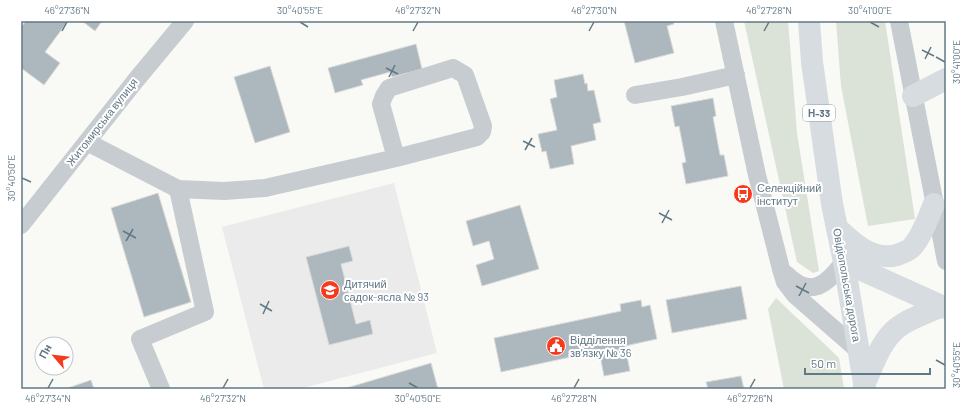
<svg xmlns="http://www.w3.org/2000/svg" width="967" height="410" font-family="Barlow,sans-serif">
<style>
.built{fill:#eaebea}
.green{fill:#dbe2d7}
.building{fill:#acb8bd;stroke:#dbdbd9}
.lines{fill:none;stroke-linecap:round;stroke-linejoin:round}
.minor{stroke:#c6cccf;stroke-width:18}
.major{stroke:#d6dcdf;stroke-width:22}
.ticks{fill:none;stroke:#617885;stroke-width:1.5}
.labels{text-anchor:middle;stroke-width:4;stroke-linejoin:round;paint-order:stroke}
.shield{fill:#fff;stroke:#90a0aa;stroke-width:1}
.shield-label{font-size:10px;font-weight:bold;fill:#617885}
.street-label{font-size:11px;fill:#617885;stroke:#fff}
.poi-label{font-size:11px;fill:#617885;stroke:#fff;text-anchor:start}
.neatline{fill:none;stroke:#617885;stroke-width:1.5}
.ticks-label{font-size:10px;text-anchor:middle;fill:#617885}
</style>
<rect width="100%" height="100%" fill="#f9f9f6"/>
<path class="built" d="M394,183L437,353L299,389H264L222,227Z"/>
<g class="green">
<path d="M744,21H788L797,133L819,271L813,273L797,262Z"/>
<path d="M836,21H885L915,219L868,226L841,86Z"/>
<path d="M776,298L839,358L844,389H784L768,309Z"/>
</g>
<g class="building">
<path d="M26,21H68L45,52L60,63L44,85L21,68V27Z"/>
<path d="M82,21H102L95,31Z"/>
<path d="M624,21H673L674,24L667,26L674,53L635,63Z"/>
<path d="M416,44L422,69L392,77L390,72L361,80L363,85L335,93L328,68Z"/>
<path d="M270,66L290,132L255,143L234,77Z"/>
<path d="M583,74L585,84L587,83L588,91L594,90L601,122L593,124L596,140L571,146L574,164L550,169L546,151L542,152L538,134L557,130L550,99L557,97L554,80Z"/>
<path d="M713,98L716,116L713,117L720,155H724L728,176L686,184L682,163L686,162L679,126L675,127L671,106Z"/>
<path d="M158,193L191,302L144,317L111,208Z"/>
<path d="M520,205L539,269L482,286L476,265L494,259L489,241L473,246L466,221Z"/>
<path d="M349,246L353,261L341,264L356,324L370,320L373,334L329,345L306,257Z"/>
<path d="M741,286L747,319L672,333L666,300Z"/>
<path d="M641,300L642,307L650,305L657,339L625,346L630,371L604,376L599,351L501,372L494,338L621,311L620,304Z"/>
<path d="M431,363L438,389H343Z"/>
<path d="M741,376L744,389H708L706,382Z"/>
<path d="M91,380L94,389H65Z"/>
</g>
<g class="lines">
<g class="minor">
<path d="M724,21L757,175L781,269L785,282L795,295L859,351"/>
<path d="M899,21L946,261"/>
<path d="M635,95L682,87L736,75"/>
<path d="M87,142L178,189L205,312L140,339L161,389"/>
<path d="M178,189L224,191L265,188L396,158L477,137L482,132L483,126L465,75L453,68L389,88L384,96L381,104L396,158"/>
<path d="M21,225L136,80L185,21"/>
<path d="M786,274C811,299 826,285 844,262"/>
</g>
<g class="major">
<path d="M809,21L812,62L832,204L844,262L865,389"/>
<path d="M913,96L946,79"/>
<path d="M837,228C854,244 872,261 897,255C902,253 909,251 913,246C923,234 928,218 934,204"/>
<path d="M844,262L946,308"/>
<path d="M864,385C873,366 880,342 897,328C909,318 927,313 942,306"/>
</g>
</g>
<path class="ticks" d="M300,22L308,27M870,22L879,27M62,31L67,22M413,31L418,22M589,31L594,22M764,31L769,22M922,50L934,56M936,57L945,62M925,59L931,47M386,68L398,74M389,77L395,65M523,141L535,147M525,150L532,138M22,178L31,182M659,213L672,220M662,223L669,210M123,231L136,238M126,241L133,229M796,286L809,293M799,296L806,283M260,304L272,311M263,314L269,301M936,360L945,365M409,383L418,388M48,388L53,379M223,388L228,379M574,388L579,379M750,388L755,379"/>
<defs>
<g id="bus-disc" transform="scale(1)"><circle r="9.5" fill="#f53b1b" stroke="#fff"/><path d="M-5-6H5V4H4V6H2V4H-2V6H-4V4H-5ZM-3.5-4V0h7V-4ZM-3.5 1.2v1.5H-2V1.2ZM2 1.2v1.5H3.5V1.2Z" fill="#fff"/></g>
<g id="school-disc" transform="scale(1)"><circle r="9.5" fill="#f53b1b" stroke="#fff"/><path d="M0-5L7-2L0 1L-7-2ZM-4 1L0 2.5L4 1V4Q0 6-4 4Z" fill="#fff"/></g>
<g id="civic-disc" transform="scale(1)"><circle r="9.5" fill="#f53b1b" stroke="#fff"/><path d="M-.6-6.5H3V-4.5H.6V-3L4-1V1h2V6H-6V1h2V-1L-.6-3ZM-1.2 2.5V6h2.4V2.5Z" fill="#fff"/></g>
</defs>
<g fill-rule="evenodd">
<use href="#bus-disc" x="743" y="194"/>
<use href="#school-disc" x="330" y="290"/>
<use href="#civic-disc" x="556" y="346"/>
</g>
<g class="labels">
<rect class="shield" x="803" y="105" width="32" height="16" rx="3"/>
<g class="shield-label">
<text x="819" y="117">Н-33</text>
</g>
<g class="street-label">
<text transform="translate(102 122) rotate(-52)" y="4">Житомирська вулиця</text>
<text transform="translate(847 285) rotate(80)" y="4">Овідіопольська дорога</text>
</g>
<g class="poi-label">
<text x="757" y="192">Селекційний<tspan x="757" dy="13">інститут</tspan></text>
<text x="344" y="288">Дитячий<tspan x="344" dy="13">садок-ясла № 93</tspan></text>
<text x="570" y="344">Відділення<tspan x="570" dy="13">зв'язку № 36</tspan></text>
</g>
</g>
<rect width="967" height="410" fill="none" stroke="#ffffff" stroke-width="44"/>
<g transform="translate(54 356) rotate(298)"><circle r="19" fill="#ffffff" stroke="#c0c9ce"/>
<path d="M0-3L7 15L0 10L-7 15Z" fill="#f53b1b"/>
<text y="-6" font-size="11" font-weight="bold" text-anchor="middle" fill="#617885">Пн</text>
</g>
<path d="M805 368v6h125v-6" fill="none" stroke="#617885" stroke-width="2"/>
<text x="811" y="368" font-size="12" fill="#617885" stroke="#ffffff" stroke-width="3" paint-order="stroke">50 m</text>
<rect x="22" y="22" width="923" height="366" class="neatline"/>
<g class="ticks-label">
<text x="67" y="14">46°27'36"N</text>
<text x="300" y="14">30°40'55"E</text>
<text x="418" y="14">46°27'32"N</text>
<text x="594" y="14">46°27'30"N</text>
<text x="769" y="14">46°27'28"N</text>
<text x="870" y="14">30°41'00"E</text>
<text transform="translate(956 62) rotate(-90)" y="4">30°41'00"E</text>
<text transform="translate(11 178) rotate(-90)" y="4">30°40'50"E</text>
<text transform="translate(956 365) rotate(-90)" y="4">30°40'55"E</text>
<text x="48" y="402">46°27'34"N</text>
<text x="223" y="402">46°27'32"N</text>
<text x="418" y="402">30°40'50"E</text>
<text x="574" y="402">46°27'28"N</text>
<text x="750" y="402">46°27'26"N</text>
</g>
</svg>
